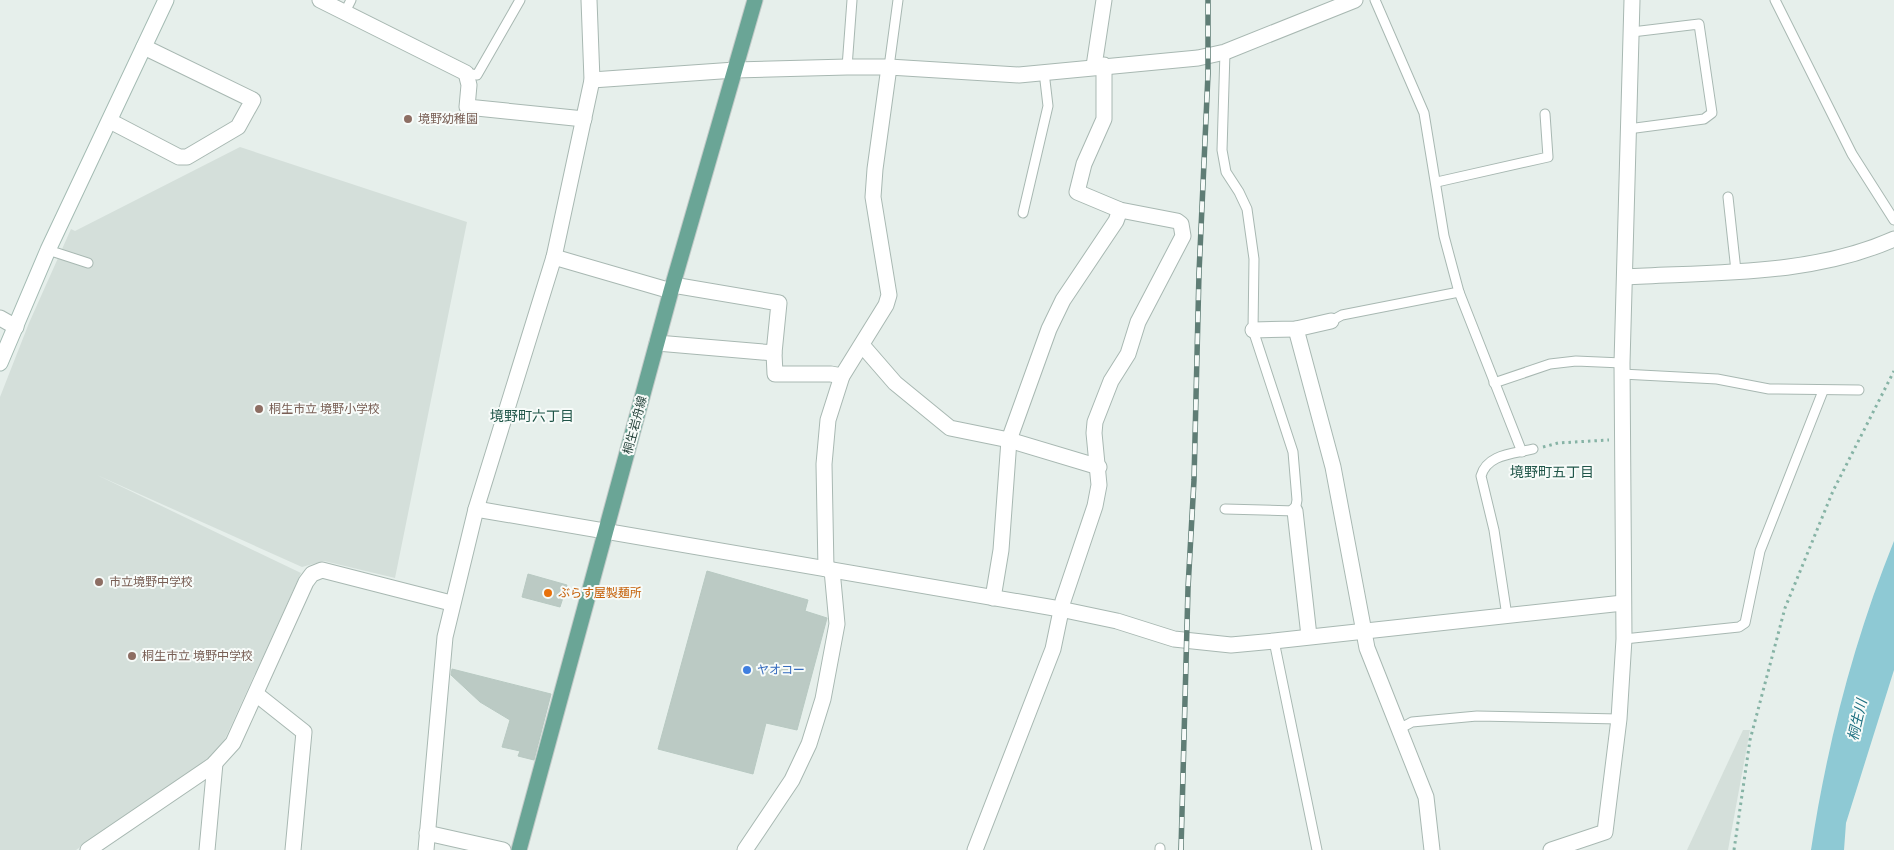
<svg xmlns="http://www.w3.org/2000/svg" width="1894" height="850" font-family="Figtree,'Noto Sans JP',sans-serif">
<style>
.built{fill:#d4dfda}
.water{fill:#8ec9d4}
.building{fill:#bbcac4;stroke:#b8c9c2}
.lines{fill:none;stroke-linecap:round;stroke-linejoin:round}
.lane-casing{stroke:#a8b8b2;stroke-width:11}
.street-casing{stroke:#a8b8b2;stroke-width:17}
.secondary-casing{stroke:#a4bbb3;stroke-width:17}
.primary-casing{stroke:#c2cac8;stroke-width:17}
.path{stroke:#86b3a5;stroke-width:3;stroke-dasharray:2.5 4;stroke-linecap:butt}
.lane{stroke:#fff;stroke-width:9}
.street{stroke:#fff;stroke-width:15}
.secondary{stroke:#fff;stroke-width:15}
.primary{stroke:#6aa596;stroke-width:15}
.rail-casing{stroke:#5f7d75;stroke-width:5.5}
.rail{stroke:#f7fbf9;stroke-width:4;stroke-dasharray:11;stroke-linecap:butt}
.education-dot{fill:#8d6e63;stroke:#f7fbf9;stroke-width:2}
.food-dot{fill:#e8710a;stroke:#f7fbf9;stroke-width:2}
.shop-dot{fill:#3f7fe0;stroke:#f7fbf9;stroke-width:2}
.labels{text-anchor:middle;stroke-width:4;stroke-linejoin:round;paint-order:stroke}
.education-label{font-size:12px;fill:#785e54;stroke:#f7fbf9;text-anchor:start}
.street-label{font-size:12px;fill:#24423a;stroke:#f7fbf9}
.food-label{font-size:12px;fill:#c56008;stroke:#f7fbf9;text-anchor:start}
.shop-label{font-size:12px;fill:#366cbe;stroke:#f7fbf9;text-anchor:start}
.neighbourhood-label{font-size:14px;fill:#1f5548;stroke:#f7fbf9}
.water-label{font-size:14px;font-style:italic;fill:#1c6f80;stroke:#f7fbf9}
</style>
<rect width="100%" height="100%" fill="#e6efeb"/>
<g class="built">
<path d="M240,147L467,222L395,578L324,561L302,567L97,475L301,573L225,739L211,759L76,850H0V397L29,323L71,229L75,231Z"/>
<path d="M1743,730H1750L1728,850H1687Z"/>
</g>
<path class="water" d="M1894,541V670L1846,823L1844,850H1811C1827,744 1854,640 1894,541Z"/>
<g class="building">
<path d="M707,571L808,600L805,611L827,618L797,730L766,723L753,774L658,749Z"/>
<path d="M528,574L567,585L560,607L522,597Z"/>
<path d="M452,669L551,694L534,760L518,756L520,751L502,747L510,720L480,702L451,675Z"/>
</g>
<g class="lines">
<g class="lane-casing">
<g id="lane">
<path d="M1375,0L1424,113L1444,236L1459,292"/>
<path d="M1775,0L1852,154L1894,220"/>
<path d="M345,12L351,0"/>
<path d="M1225,52L1222,150L1226,172L1239,192L1247,209L1254,259L1253,330L1293,452L1297,500L1295,511L1225,509"/>
<path d="M847,67L852,0"/>
<path d="M889,67L898,0"/>
<path d="M466,73L477,75L520,0"/>
<path d="M1628,129L1704,119L1712,113L1699,24L1632,32"/>
<path d="M1437,182L1548,157L1545,114"/>
<path d="M1728,197L1736,271"/>
<path d="M1023,213L1048,106L1044,72"/>
<path d="M48,250L88,263"/>
<path d="M1331,321L1342,315L1459,292L1522,452"/>
<path d="M1622,374L1717,379L1769,389L1859,390"/>
<path d="M1494,383L1550,364L1576,361L1622,363"/>
<path d="M1507,616L1494,530L1481,476C1487,454 1513,454 1533,449"/>
<path d="M1624,639L1739,627L1745,623L1760,551L1823,391"/>
<path d="M1274,641L1317,850"/>
<path d="M1401,728L1412,722L1477,716L1619,719"/>
<path d="M1160,850V848"/>
</g>
</g>
<g class="street-casing">
<g id="street">
<path d="M320,0L466,73L469,85L467,107L584,119"/>
<path d="M1094,66L1104,0"/>
<path d="M592,80L735,70L847,67H889L1019,75L1198,58L1225,52L1355,0"/>
<path d="M110,121L179,157H187L238,127L253,100L144,47"/>
<path d="M554,257L671,291"/>
<path d="M1625,277C1714,272 1811,276 1894,239"/>
<path d="M0,318L16,327"/>
<path d="M1296,329L1333,467L1367,648L1426,797L1432,850"/>
<path d="M1253,330L1296,329L1331,321"/>
<path d="M657,343L774,353L779,303L673,285"/>
<path d="M862,345L895,383L950,428L1009,440L1099,467"/>
<path d="M774,353L775,374H831L842,376"/>
<path d="M476,509L1060,609L1117,621L1174,639L1231,645L1274,641L1623,603"/>
<path d="M1295,511L1309,636"/>
<path d="M826,569L824,464L828,420L842,376L886,305L889,295L873,197L875,169L889,67"/>
<path d="M993,598L1001,550L1009,440L1049,329L1063,300L1116,221L1120,210"/>
<path d="M256,694L304,732L293,850"/>
<path d="M427,833L503,850"/>
<path d="M88,850L213,765L233,743L306,582L312,574L322,570L451,603"/>
<path d="M207,850L215,763"/>
<path d="M426,850L445,637L476,509L554,257L592,80L589,0"/>
<path d="M745,850L792,780L809,744L823,699L837,624L832,570"/>
<path d="M975,850L1053,649L1063,601L1095,506L1099,485L1094,433L1095,422L1111,381L1128,354L1138,322L1183,236L1181,224L1177,221L1120,210L1077,192L1084,164L1104,119V65"/>
<path d="M1551,850L1605,832L1619,719L1624,639L1622,363L1632,0"/>
</g>
</g>
<g class="secondary-casing">
<path id="secondary" d="M0,363L48,250L166,0"/>
</g>
<g class="primary-casing">
<path id="primary" d="M519,850L671,291L755,0"/>
</g>
<g class="path">
<path d="M1543,447L1558,443L1609,440"/>
<path d="M1734,850L1750,740L1785,608L1833,491L1894,371"/>
</g>
<use href="#lane" class="lane"/>
<use href="#street" class="street"/>
<use href="#secondary" class="secondary"/>
<use href="#primary" class="primary"/>
<g class="rail-casing">
<path id="rail" d="M1181,850L1188,588L1194,480L1199,273L1208,74V0"/>
</g>
<use href="#rail" class="rail"/>
</g>
<g class="education-dot">
<circle cx="408" cy="119" r="5"/>
<circle cx="259" cy="409" r="5"/>
<circle cx="99" cy="582" r="5"/>
<circle cx="132" cy="656" r="5"/>
</g>
<circle class="food-dot" cx="548" cy="593" r="5"/>
<circle class="shop-dot" cx="747" cy="670" r="5"/>
<g class="labels">
<g class="education-label">
<text x="418" y="123">境野幼稚園</text>
<text x="269" y="413">桐生市立 境野小学校</text>
<text x="109" y="586">市立境野中学校</text>
<text x="142" y="660">桐生市立 境野中学校</text>
</g>
<g class="street-label">
<text transform="translate(635 425) rotate(-75)" y="4">桐生岩舟線</text>
</g>
<g class="food-label">
<text x="558" y="597">ぶらす屋製麺所</text>
</g>
<g class="shop-label">
<text x="757" y="674">ヤオコー</text>
</g>
<g class="neighbourhood-label">
<text x="532" y="421">境野町六丁目</text>
<text x="1552" y="477">境野町五丁目</text>
</g>
<g class="water-label">
<text transform="translate(1857 720) rotate(-77)" y="5">桐生川</text>
</g>
</g>
</svg>
